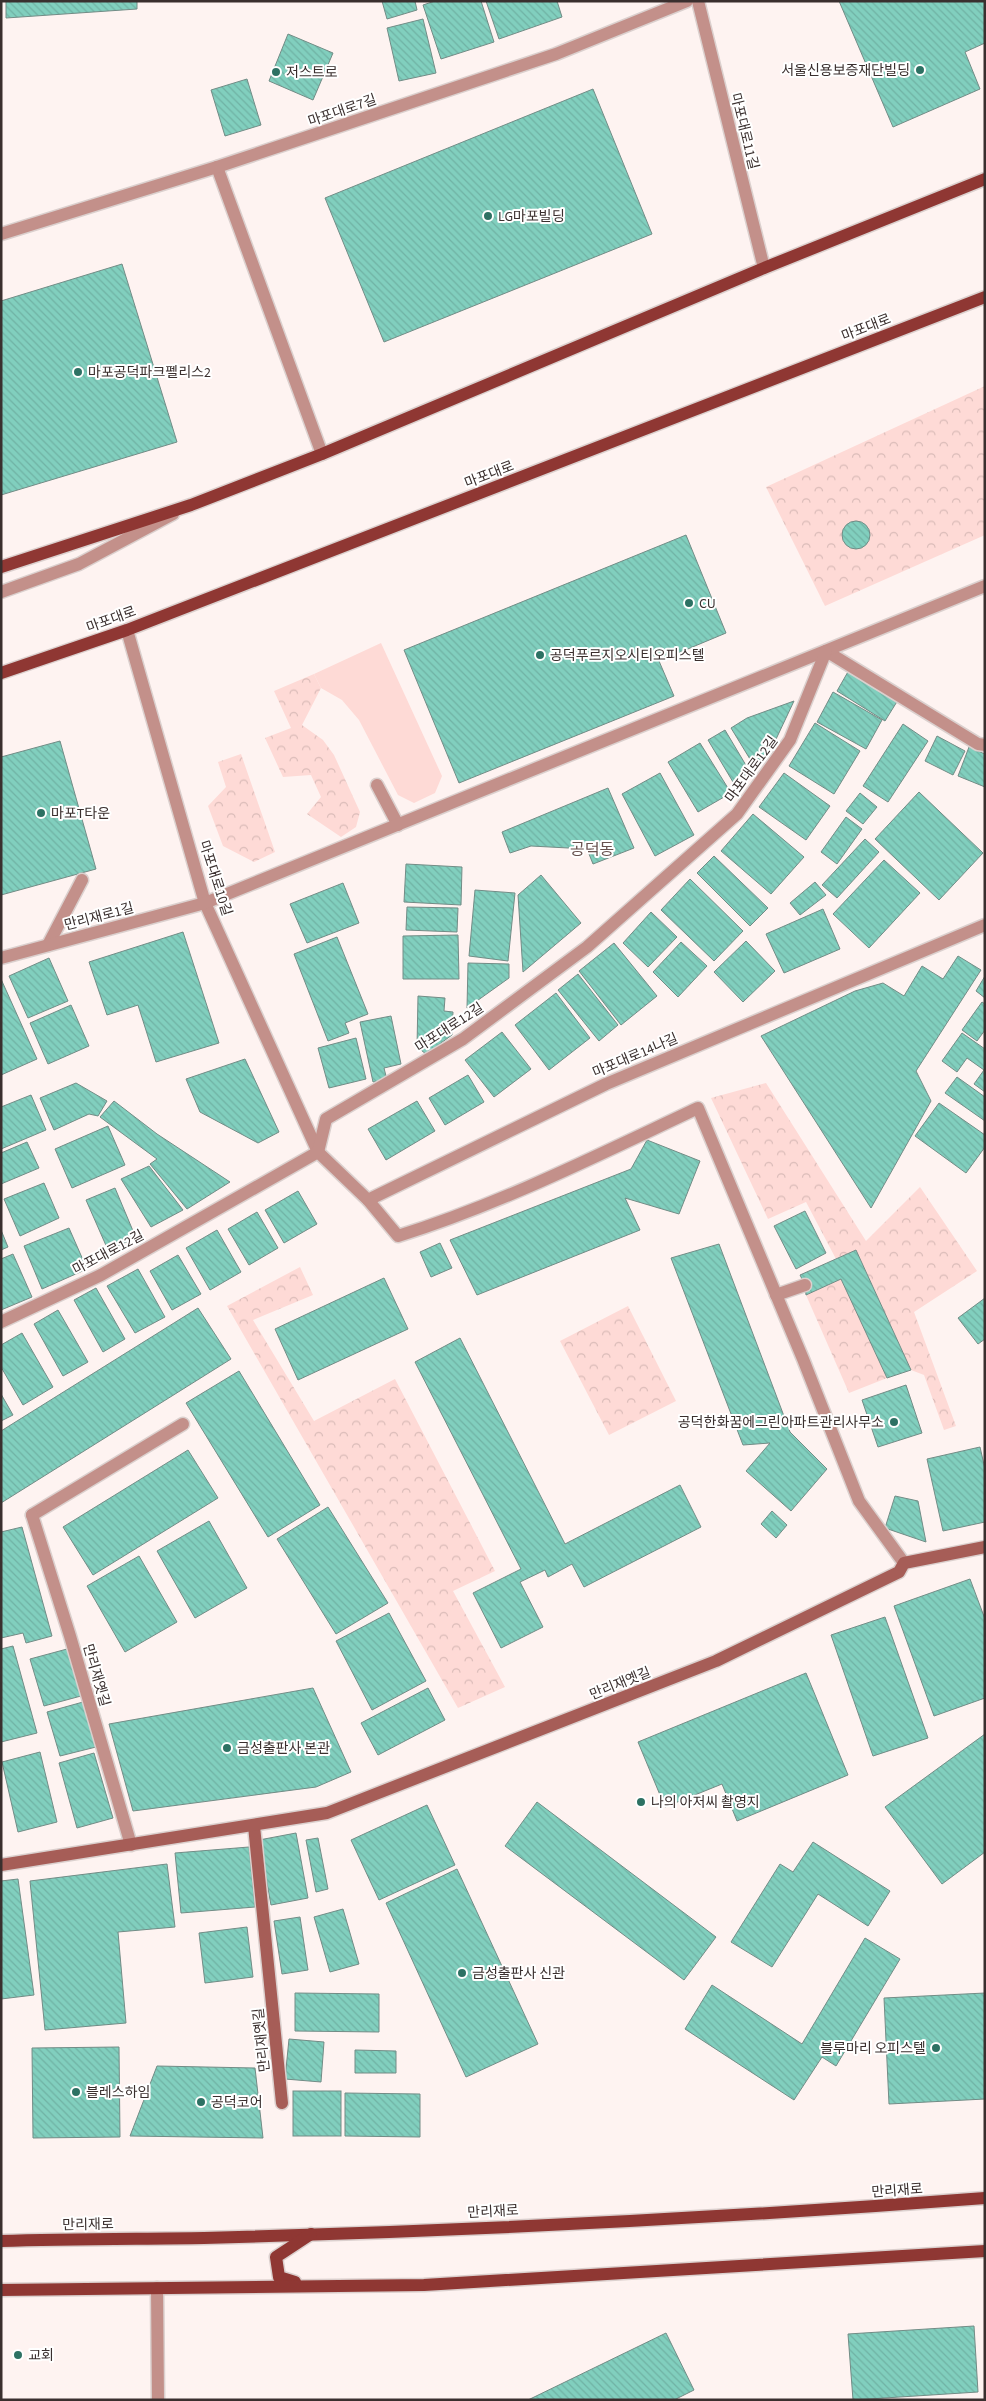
<svg xmlns="http://www.w3.org/2000/svg" width="986" height="2401" font-family="'Source Sans 3','Noto Sans KR',sans-serif">
<style>
.grass{fill:#fedad6}
.forest{fill:url(#forest-crowns)}
.building{fill:url(#building-back-hatch);stroke:#728c86}
.lines{fill:none;stroke-linecap:round;stroke-linejoin:round}
.lane-casing{stroke:#dbd0ce;stroke-width:15}
.street-casing{stroke:#dbd0ce;stroke-width:15}
.secondary-casing{stroke:#dbd0ce;stroke-width:15}
.primary-casing{stroke:#dbd0ce;stroke-width:15}
.lane{stroke:#c3908a;stroke-width:12}
.street{stroke:#c3908a;stroke-width:12}
.secondary{stroke:#a65d57;stroke-width:12}
.primary{stroke:#8f3733;stroke-width:12}
.poi-dot{fill:#2d7163;stroke:#fff;stroke-width:2}
.labels{text-anchor:middle;stroke-width:4;stroke-linejoin:round;paint-order:stroke}
.poi-label{font-size:14px;fill:#3a2f2e;stroke:#fff;text-anchor:start}
.street-label{font-size:14px;fill:#3a2f2e;stroke:#fff}
.quarter-label{font-size:16px;fill:#68524f;stroke:#fff}
</style>
<defs>
<pattern id="forest-crowns" width="20" height="18" patternUnits="userSpaceOnUse" patternTransform="scale(1.25)"><rect width="20" height="18" fill="#fedad6"/><path d="M2 6a3 3 0 1 1 6 0M12 15a3 3 0 1 1 6 0" fill="none" stroke="#dabbb8"/></pattern>
<pattern id="building-back-hatch" width="6" height="6" patternUnits="userSpaceOnUse" patternTransform="scale(1.25)"><rect width="6" height="6" fill="#81cfbe"/><path d="M-1 5l2 2M0 0l6 6M5-1l2 2" fill="none" stroke="#70b2a4"/></pattern>
</defs>
<rect width="100%" height="100%" fill="#fef3f1"/>
<path class="grass" d="M381,643L442,776L435,793L414,803L398,795L359,720L342,700L321,688L314,674Z"/>
<g class="forest">
<path d="M985,386V535L825,606L766,487Z"/>
<path d="M314,674L321,688L302,725L323,740L334,755L360,812L356,827L341,837L307,814L321,797L311,775L283,777L265,738L291,728L274,691Z"/>
<path d="M241,754L275,852L254,862L223,846L208,806L226,787L218,762Z"/>
<path d="M766,1083L866,1241L920,1187L977,1271L914,1312L956,1426L944,1430L924,1375L911,1370L856,1250L836,1259L806,1202L768,1219L711,1098Z"/>
<path d="M300,1267L313,1295L253,1320L314,1421L395,1379L495,1571L453,1591L505,1687L458,1708L227,1306Z"/>
<path d="M841,1279L887,1378L849,1393L806,1295Z"/>
<path d="M628,1306L676,1401L609,1435L560,1341Z"/>
</g>
<g class="building">
<path d="M6,1H137V9L6,18Z"/>
<path d="M382,1H415L417,10L387,19Z"/>
<path d="M435,1H481L494,42L441,59L423,5Z"/>
<path d="M486,1H557L562,17L499,39Z"/>
<path d="M839,1H985V43L965,52L980,89L893,127Z"/>
<path d="M423,19L436,73L399,81L387,28Z"/>
<path d="M288,34L333,53L313,100L269,81Z"/>
<path d="M247,79L261,125L225,136L211,90Z"/>
<path d="M593,89L652,234L384,342L325,198Z"/>
<path d="M122,264L177,442L1,495V301Z"/>
<circle cx="856" cy="535" r="14"/>
<path d="M686,535L726,633L659,661L674,696L459,783L404,650Z"/>
<path d="M849,670L898,700L885,721L837,691Z"/>
<path d="M833,692L882,720L866,749L817,722Z"/>
<path d="M794,701L769,754L753,764L731,728L747,718Z"/>
<path d="M815,723L860,751L834,794L789,766Z"/>
<path d="M903,724L928,741L888,802L863,786Z"/>
<path d="M725,730L750,772L733,782L708,740Z"/>
<path d="M937,736L965,751L953,775L925,761Z"/>
<path d="M60,741L96,869L1,895V757Z"/>
<path d="M700,743L731,793L698,812L668,762Z"/>
<path d="M969,747L985,754V787L958,776Z"/>
<path d="M660,773L694,835L655,856L622,794Z"/>
<path d="M784,773L830,806L806,840L759,807Z"/>
<path d="M608,788L634,848L593,864L587,849L531,846L510,853L502,832Z"/>
<path d="M919,792L983,853L939,900L875,839Z"/>
<path d="M860,793L877,807L863,824L846,811Z"/>
<path d="M753,814L804,857L771,894L721,851Z"/>
<path d="M846,817L862,829L837,864L821,852Z"/>
<path d="M865,839L879,852L837,898L822,885Z"/>
<path d="M714,856L768,908L750,926L697,873Z"/>
<path d="M884,860L920,893L869,948L833,914Z"/>
<path d="M406,864L462,867L461,905L404,902Z"/>
<path d="M541,875L581,923L523,972L518,895Z"/>
<path d="M690,879L743,931L714,961L661,910Z"/>
<path d="M815,882L826,895L800,915L790,903Z"/>
<path d="M343,883L359,923L307,943L290,904Z"/>
<path d="M475,890L515,893L508,961L469,956Z"/>
<path d="M407,907L458,908L457,932L406,930Z"/>
<path d="M823,909L840,949L784,973L766,934Z"/>
<path d="M651,912L677,937L648,967L623,943Z"/>
<path d="M183,932L219,1043L156,1062L138,1005L107,1015L89,962Z"/>
<path d="M458,935L459,979H403V936Z"/>
<path d="M337,937L368,1014L345,1023L349,1033L328,1041L294,954Z"/>
<path d="M746,941L775,971L743,1002L714,972Z"/>
<path d="M681,942L707,966L678,997L653,972Z"/>
<path d="M614,943L657,996L621,1025L579,971Z"/>
<path d="M958,956L981,970L916,1071L931,1101L871,1208L761,1036L855,991L883,983L904,996L922,966L943,979Z"/>
<path d="M49,958L68,1001L28,1018L9,976Z"/>
<path d="M468,963L509,964V978L467,1008Z"/>
<path d="M578,974L618,1025L599,1041L558,990Z"/>
<path d="M985,976V998L976,991Z"/>
<path d="M1,979L37,1059L1,1075Z"/>
<path d="M556,993L590,1038L549,1070L515,1025Z"/>
<path d="M418,996L445,998L444,1011L453,1012L452,1035L426,1054L417,1047Z"/>
<path d="M982,1002L985,1004V1030L977,1041L962,1030Z"/>
<path d="M71,1005L89,1046L48,1064L30,1023Z"/>
<path d="M391,1016L401,1064L384,1068L387,1080L373,1082L360,1022Z"/>
<path d="M502,1032L531,1069L494,1097L465,1060Z"/>
<path d="M962,1033L985,1049V1092L974,1084L984,1070L967,1058L957,1072L942,1061Z"/>
<path d="M356,1038L366,1079L329,1088L318,1048Z"/>
<path d="M245,1059L279,1132L258,1143L200,1112L186,1079Z"/>
<path d="M468,1075L484,1102L445,1125L429,1098Z"/>
<path d="M957,1077L985,1097V1121L945,1093Z"/>
<path d="M76,1083L107,1101L98,1116L89,1114L54,1130L40,1098Z"/>
<path d="M31,1095L46,1130L1,1149V1107Z"/>
<path d="M114,1101L157,1134L230,1182L187,1209L150,1164L157,1159L100,1117Z"/>
<path d="M417,1101L435,1131L386,1160L368,1129Z"/>
<path d="M939,1103L985,1135V1147L966,1173L915,1136Z"/>
<path d="M108,1126L125,1165L72,1188L55,1149Z"/>
<path d="M647,1140L700,1161L679,1214L625,1198L640,1230L477,1295L450,1240L631,1169Z"/>
<path d="M27,1142L39,1168L1,1184V1153Z"/>
<path d="M149,1166L183,1210L151,1227L121,1179Z"/>
<path d="M44,1183L59,1218L20,1236L4,1199Z"/>
<path d="M115,1188L136,1238L108,1250L86,1200Z"/>
<path d="M298,1191L317,1224L284,1243L265,1210Z"/>
<path d="M805,1211L826,1253L796,1269L774,1226Z"/>
<path d="M257,1212L278,1248L249,1265L228,1229Z"/>
<path d="M69,1228L87,1269L42,1289L24,1246Z"/>
<path d="M1,1230L8,1247L1,1250Z"/>
<path d="M217,1230L241,1272L210,1290L186,1248Z"/>
<path d="M440,1243L452,1268L431,1277L420,1252Z"/>
<path d="M719,1244L790,1432L827,1469L791,1511L746,1471L770,1443L743,1445L671,1258Z"/>
<path d="M856,1250L911,1370L887,1378L841,1279L806,1295L805,1285L800,1275Z"/>
<path d="M13,1254L32,1297L1,1310V1259Z"/>
<path d="M178,1255L201,1294L172,1310L150,1271Z"/>
<path d="M138,1269L165,1317L135,1333L107,1286Z"/>
<path d="M384,1278L408,1329L298,1380L275,1329Z"/>
<path d="M96,1288L125,1339L103,1352L74,1300Z"/>
<path d="M985,1298V1339L978,1344L958,1318Z"/>
<path d="M198,1308L231,1359L1,1503V1431Z"/>
<path d="M58,1310L88,1362L63,1376L34,1324Z"/>
<path d="M22,1333L53,1387L23,1405L1,1367V1345Z"/>
<path d="M460,1338L565,1544L680,1485L701,1527L584,1587L572,1564L548,1577L545,1570L520,1582L543,1627L501,1648L473,1593L521,1569L415,1362Z"/>
<path d="M239,1371L320,1505L268,1537L186,1403Z"/>
<path d="M906,1385L922,1433L878,1447L862,1400Z"/>
<path d="M1,1394L13,1415L1,1421Z"/>
<path d="M980,1447L985,1469V1522L943,1531L927,1459Z"/>
<path d="M188,1450L218,1498L93,1575L63,1527Z"/>
<path d="M895,1496L918,1501L926,1542L885,1528Z"/>
<path d="M328,1507L388,1603L336,1634L277,1539Z"/>
<path d="M772,1511L787,1525L776,1538L761,1524Z"/>
<path d="M209,1521L247,1588L195,1618L157,1551Z"/>
<path d="M22,1527L52,1636L26,1643L23,1633L1,1638V1532Z"/>
<path d="M139,1556L177,1622L125,1652L87,1586Z"/>
<path d="M970,1579L985,1619V1698L934,1716L894,1606Z"/>
<path d="M389,1613L426,1681L372,1710L336,1641Z"/>
<path d="M885,1617L928,1738L873,1756L831,1635Z"/>
<path d="M13,1646L37,1733L1,1742V1649Z"/>
<path d="M67,1649L81,1696L44,1706L30,1659Z"/>
<path d="M806,1673L848,1775L737,1821L722,1784L665,1807L638,1742Z"/>
<path d="M313,1688L351,1772L316,1787L133,1811L109,1724Z"/>
<path d="M428,1688L445,1720L378,1755L361,1723Z"/>
<path d="M83,1702L96,1747L60,1756L47,1712Z"/>
<path d="M985,1734V1852L942,1884L885,1807Z"/>
<path d="M40,1752L57,1822L18,1832L2,1762Z"/>
<path d="M94,1753L113,1818L77,1828L59,1763Z"/>
<path d="M537,1802L716,1937L684,1980L505,1846Z"/>
<path d="M427,1805L455,1865L379,1900L351,1840Z"/>
<path d="M296,1833L308,1898L271,1905L259,1840Z"/>
<path d="M318,1838L328,1889L316,1892L306,1840Z"/>
<path d="M813,1842L890,1891L868,1926L818,1894L772,1967L731,1942L780,1864L793,1872Z"/>
<path d="M249,1847L255,1907L181,1913L175,1853Z"/>
<path d="M167,1864L175,1927L118,1932L126,2023L45,2030L30,1881Z"/>
<path d="M457,1869L538,2044L466,2077L386,1903Z"/>
<path d="M18,1879L34,1995L1,1999V1881Z"/>
<path d="M343,1909L359,1964L330,1972L314,1917Z"/>
<path d="M300,1917L308,1970L282,1974L274,1921Z"/>
<path d="M247,1927L253,1977L205,1983L199,1933Z"/>
<path d="M865,1938L900,1959L836,2066L822,2057L794,2100L685,2029L712,1985L802,2044Z"/>
<path d="M295,1993L379,1994V2032L295,2031Z"/>
<path d="M985,1993V2099L889,2104L884,1998Z"/>
<path d="M289,2039L324,2042L321,2082L285,2079Z"/>
<path d="M119,2047L120,2137L33,2138L32,2048Z"/>
<path d="M355,2050L396,2051V2073H355Z"/>
<path d="M157,2066L255,2068L263,2138L130,2136Z"/>
<rect x="293" y="2091" width="48" height="45"/>
<path d="M345,2093L420,2094V2137L345,2136Z"/>
<path d="M974,2326L978,2392L853,2400L848,2334Z"/>
<path d="M666,2333L694,2390L674,2400H528Z"/>
</g>
<g class="lines">
<g class="lane-casing">
<g id="lane">
<path d="M1,592L79,564L173,514"/>
<path d="M377,785L398,825"/>
<path d="M48,945L82,880"/>
<path d="M368,1200L398,1236C501,1204 600,1154 698,1108L803,1359L859,1501L904,1563"/>
<path d="M776,1295L805,1285"/>
<path d="M32,1515L183,1424"/>
</g>
</g>
<g class="street-casing">
<g id="street">
<path d="M698,1L764,268"/>
<path d="M217,167L322,454"/>
<path d="M1,234L217,167L556,54L687,1"/>
<path d="M127,630L205,903L318,1152L368,1200L606,1084L985,925"/>
<path d="M826,651L978,744L985,745"/>
<path d="M1,958L205,903L985,586"/>
<path d="M1,1322L101,1275L318,1152L326,1119L463,1039L587,947L737,814L790,740L826,651"/>
<path d="M32,1515L70,1636L131,1845"/>
<path d="M157,2288L158,2400"/>
</g>
</g>
<g class="secondary-casing">
<g id="secondary">
<path d="M254,1826L282,2103"/>
<path d="M1,1865L327,1813L716,1661L899,1572L904,1563L985,1547"/>
</g>
</g>
<g class="primary-casing">
<g id="primary">
<path d="M1,567L191,505L322,454L764,268L985,179"/>
<path d="M1,673L127,630L985,297"/>
<path d="M1,2241C69,2239 136,2239 204,2238C464,2231 725,2218 985,2198"/>
<path d="M295,2282L279,2277L276,2257L311,2234"/>
<path d="M1,2290L424,2285L985,2251"/>
</g>
</g>
<use href="#lane" class="lane"/>
<use href="#street" class="street"/>
<use href="#secondary" class="secondary"/>
<use href="#primary" class="primary"/>
</g>
<g class="poi-dot">
<circle cx="920" cy="70" r="5"/>
<circle cx="276" cy="72" r="5"/>
<circle cx="488" cy="216" r="5"/>
<circle cx="78" cy="372" r="5"/>
<circle cx="689" cy="603" r="5"/>
<circle cx="540" cy="655" r="5"/>
<circle cx="41" cy="813" r="5"/>
<circle cx="894" cy="1422" r="5"/>
<circle cx="227" cy="1748" r="5"/>
<circle cx="641" cy="1802" r="5"/>
<circle cx="462" cy="1973" r="5"/>
<circle cx="936" cy="2048" r="5"/>
<circle cx="76" cy="2092" r="5"/>
<circle cx="201" cy="2102" r="5"/>
<circle cx="18" cy="2355" r="5"/>
</g>
<g class="labels">
<g class="poi-label">
<text x="910" y="75" text-anchor="end">서울신용보증재단빌딩</text>
<text x="286" y="77">저스트로</text>
<text x="498" y="221">LG마포빌딩</text>
<text x="88" y="377">마포공덕파크펠리스2</text>
<text x="699" y="608">CU</text>
<text x="550" y="660">공덕푸르지오시티오피스텔</text>
<text x="51" y="818">마포T타운</text>
<text x="884" y="1427" text-anchor="end">공덕한화꿈에그린아파트관리사무소</text>
<text x="237" y="1753">금성출판사 본관</text>
<text x="651" y="1807">나의 아저씨 촬영지</text>
<text x="472" y="1978">금성출판사 신관</text>
<text x="926" y="2053" text-anchor="end">블루마리 오피스텔</text>
<text x="86" y="2097">블레스하임</text>
<text x="211" y="2107">공덕코어</text>
<text x="28" y="2360">교회</text>
</g>
<g class="street-label">
<text transform="translate(342 110) rotate(-19)" y="5">마포대로7길</text>
<text transform="translate(745 131) rotate(76)" y="5">마포대로11길</text>
<text transform="translate(866 327) rotate(-21)" y="5">마포대로</text>
<text transform="translate(489 474) rotate(-21)" y="5">마포대로</text>
<text transform="translate(111 619) rotate(-20)" y="5">마포대로</text>
<text transform="translate(751 769) rotate(-54)" y="5">마포대로12길</text>
<text transform="translate(216 878) rotate(72)" y="5">마포대로10길</text>
<text transform="translate(99 916) rotate(-15)" y="5">만리재로1길</text>
<text transform="translate(449 1027) rotate(-33)" y="5">마포대로12길</text>
<text transform="translate(635 1055) rotate(-23)" y="5">마포대로14나길</text>
<text transform="translate(108 1252) rotate(-28)" y="5">마포대로12길</text>
<text transform="translate(97 1675) rotate(74)" y="5">만리재옛길</text>
<text transform="translate(620 1683) rotate(-22)" y="5">만리재옛길</text>
<text transform="translate(261 2040) rotate(-96)" y="5">만리재옛길</text>
<text transform="translate(897 2190) rotate(-4)" y="5">만리재로</text>
<text transform="translate(493 2211) rotate(-3)" y="5">만리재로</text>
<text transform="translate(88 2224) rotate(-1)" y="5">만리재로</text>
</g>
<g class="quarter-label">
<text x="592" y="855">공덕동</text>
</g>
</g>
<rect width="986" height="2401" fill="none" stroke="#3a2f2e" stroke-width="5"/>
</svg>
